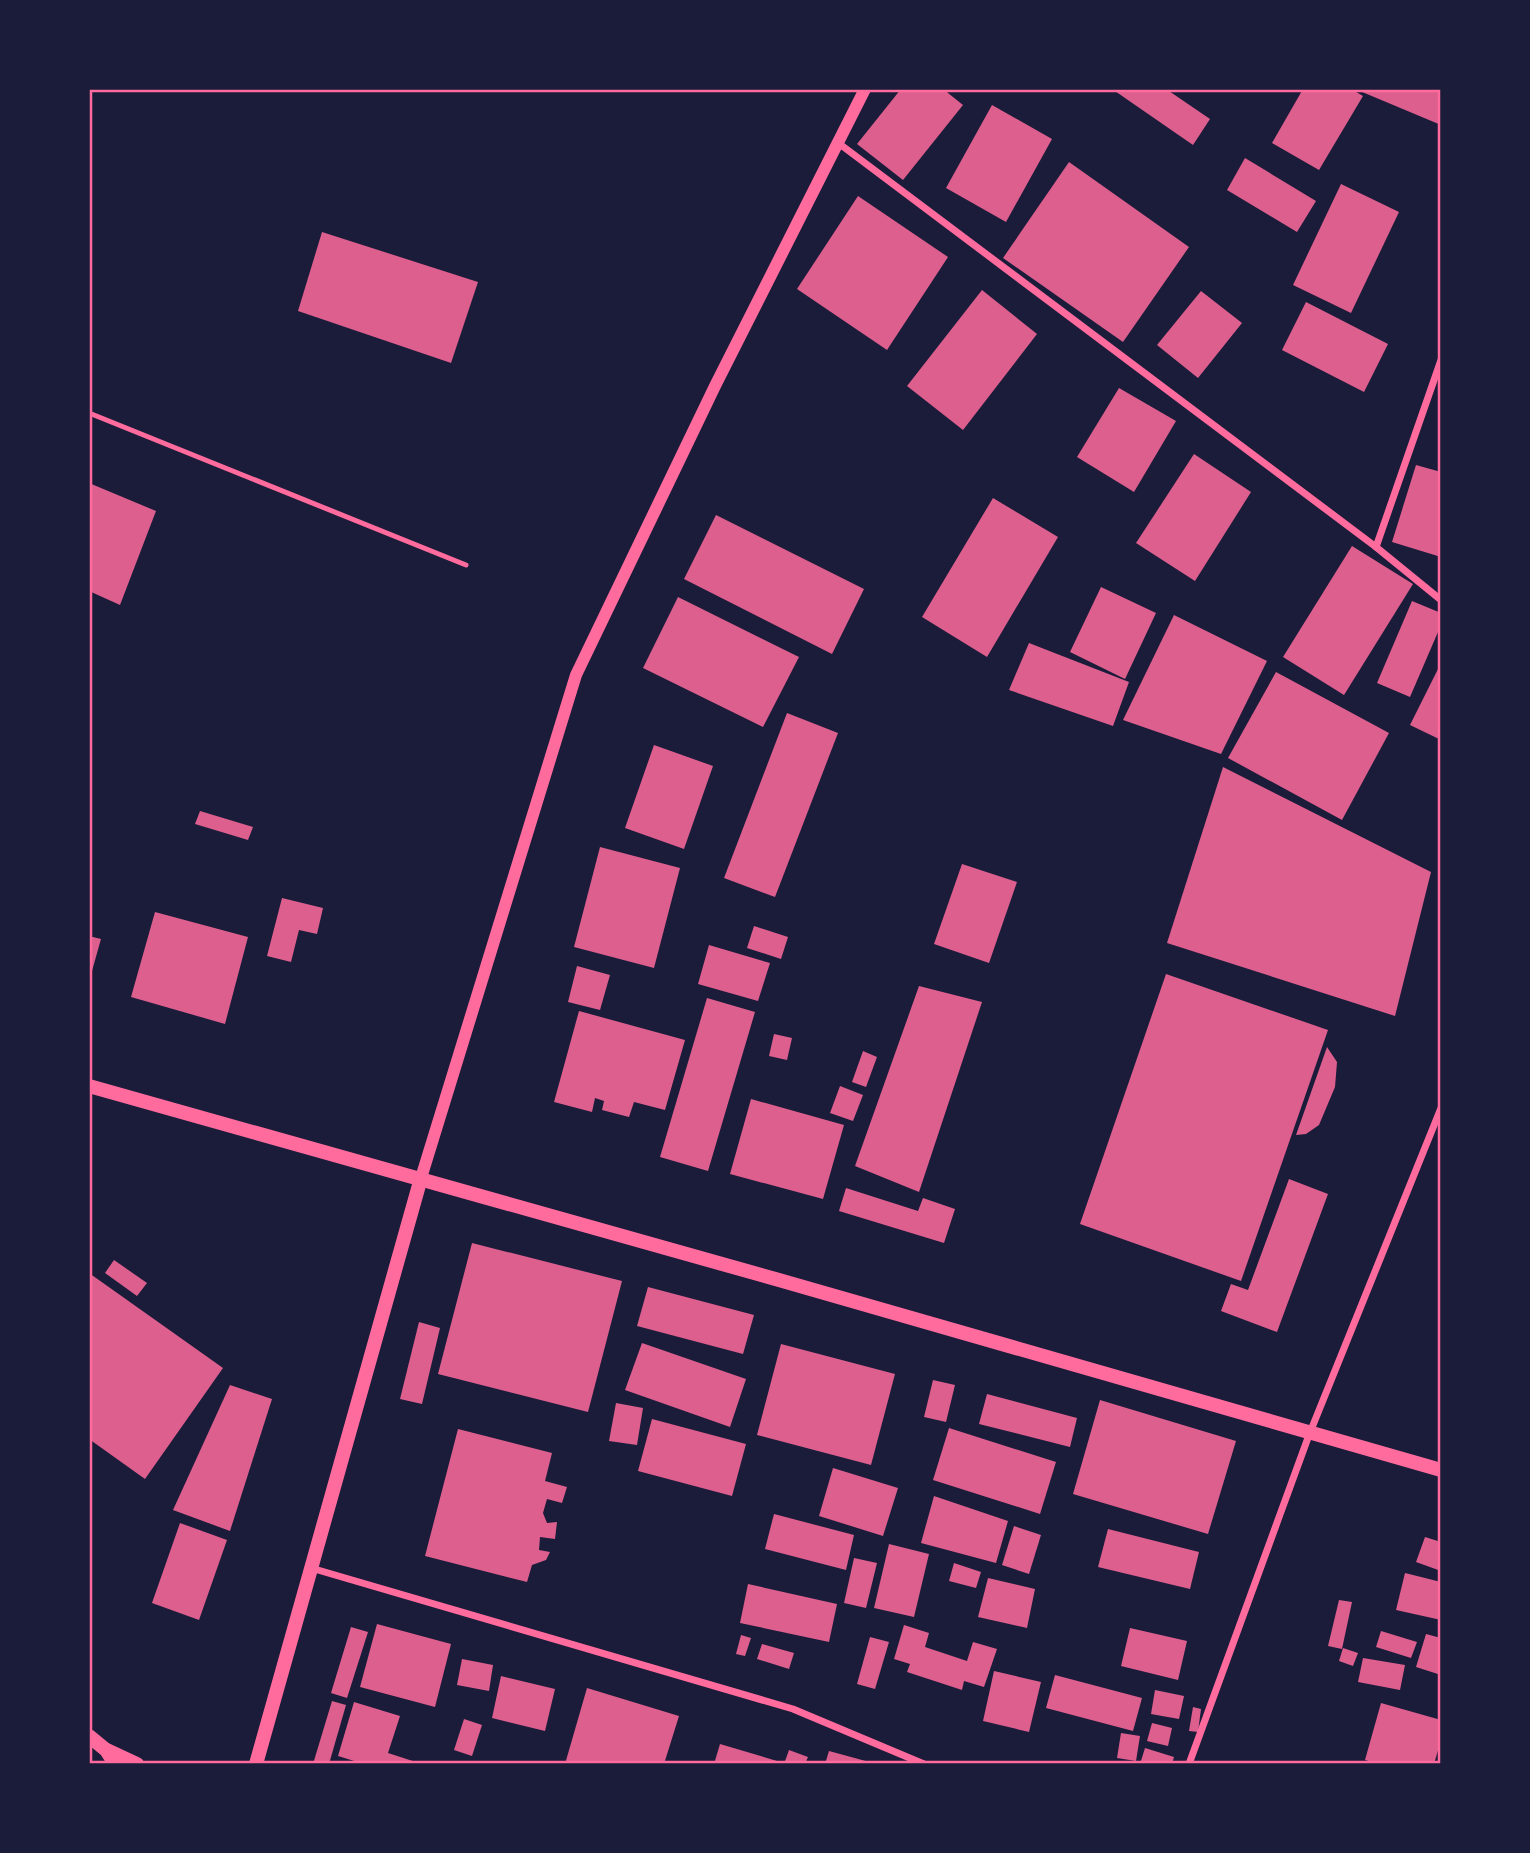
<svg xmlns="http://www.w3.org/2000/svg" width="1530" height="1853" font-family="'Public Sans',sans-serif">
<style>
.building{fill:#dd5f8e}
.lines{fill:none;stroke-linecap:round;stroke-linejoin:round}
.service{stroke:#ff6b9d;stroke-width:5}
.minor{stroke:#ff6b9d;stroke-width:7}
.tertiary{stroke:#ff6b9d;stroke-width:12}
.secondary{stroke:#ff6b9d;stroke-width:14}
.neatline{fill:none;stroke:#ff6b9d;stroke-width:2.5}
</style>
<rect width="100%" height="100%" fill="#1b1b3a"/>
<g class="building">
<path d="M901,89H943L963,105L903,180L857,144Z"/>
<path d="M1112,89H1166L1210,119L1193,145Z"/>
<path d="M1303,89H1351L1363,96L1319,170L1272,143Z"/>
<path d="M1355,89H1441V125Z"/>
<path d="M992,105L1052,139L1006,222L946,188Z"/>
<path d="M1245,158L1316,201L1297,232L1227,190Z"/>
<path d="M1069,162L1189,247L1123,342L1003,258Z"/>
<path d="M1341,184L1399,212L1351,313L1293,285Z"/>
<path d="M858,196L948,257L887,350L797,289Z"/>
<path d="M322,232L478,282L451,363L298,311Z"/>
<path d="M982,290L1037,334L963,430L907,386Z"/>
<path d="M1201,291L1242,323L1198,378L1157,345Z"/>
<path d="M1306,302L1388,344L1364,392L1282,350Z"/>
<path d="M1119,388L1176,421L1134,492L1077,457Z"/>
<path d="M1194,454L1251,492L1195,581L1136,543Z"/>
<path d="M1416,465L1441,472V557L1392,542Z"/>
<path d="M89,483L156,511L120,605L89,591Z"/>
<path d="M993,498L1058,537L987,657L922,617Z"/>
<path d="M716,515L864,589L832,654L684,579Z"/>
<path d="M1352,546L1413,584L1344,695L1283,657Z"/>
<path d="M1101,587L1156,613L1125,679L1070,652Z"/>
<path d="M678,597L799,657L763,727L643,668Z"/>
<path d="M1412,601L1441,613V625L1410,697L1377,683Z"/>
<path d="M1174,615L1267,661L1221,754L1123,720Z"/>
<path d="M1029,643L1129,682L1113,726L1009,690Z"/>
<path d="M1441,663V740L1410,725Z"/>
<path d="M1276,672L1389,733L1342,820L1228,758Z"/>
<path d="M787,713L838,733L775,897L724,878Z"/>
<path d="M654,745L713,766L684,849L625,828Z"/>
<path d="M1223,767L1431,872L1395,1016L1167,943Z"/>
<path d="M200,811L253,827L248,840L195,824Z"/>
<path d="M600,847L680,868L654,968L574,947Z"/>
<path d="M962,864L1017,882L989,963L934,944Z"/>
<path d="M282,898L323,908L317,934L299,930L291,962L267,956Z"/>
<path d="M155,912L248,937L225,1024L131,997Z"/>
<path d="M754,926L788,937L781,959L747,948Z"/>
<path d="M89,936L101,939L90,978H89Z"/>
<path d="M709,945L770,963L758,1001L698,984Z"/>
<path d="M577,966L610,975L600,1010L568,1002Z"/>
<path d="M1166,974L1328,1030L1241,1281L1080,1224Z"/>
<path d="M919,986L982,1002L919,1192L855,1166Z"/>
<path d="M707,998L755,1012L708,1171L660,1157Z"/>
<path d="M579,1011L685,1040L665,1110L634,1102L629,1117L602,1110L604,1101L595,1098L592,1112L554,1102Z"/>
<path d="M774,1034L792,1038L787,1060L769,1056Z"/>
<path d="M1327,1047L1337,1062L1335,1087L1319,1125L1306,1134L1296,1135Z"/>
<path d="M863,1051L877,1057L866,1087L852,1082Z"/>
<path d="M840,1086L863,1095L853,1121L830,1113Z"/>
<path d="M751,1099L844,1125L823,1199L730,1174Z"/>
<path d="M1289,1179L1328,1194L1277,1332L1221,1311L1231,1284L1248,1290Z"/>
<path d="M846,1188L918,1211L923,1198L955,1209L944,1243L839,1211Z"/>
<path d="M472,1243L622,1281L588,1412L438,1374Z"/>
<path d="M114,1260L147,1283L137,1296L105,1273Z"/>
<path d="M89,1273L223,1368L145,1479L89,1439Z"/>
<path d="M648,1287L754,1315L743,1354L637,1326Z"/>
<path d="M419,1322L440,1328L422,1404L400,1399Z"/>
<path d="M642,1343L746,1379L730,1427L625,1390Z"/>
<path d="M781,1344L895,1374L871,1465L757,1435Z"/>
<path d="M933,1380L955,1385L946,1422L924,1417Z"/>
<path d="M230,1385L272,1399L230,1531L173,1510Z"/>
<path d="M987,1394L1077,1418L1070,1447L979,1424Z"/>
<path d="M1100,1400L1236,1441L1208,1534L1073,1494Z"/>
<path d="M616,1403L643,1408L637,1445L609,1441Z"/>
<path d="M652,1419L746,1444L732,1496L638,1471Z"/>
<path d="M949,1428L1056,1462L1040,1514L933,1480Z"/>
<path d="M458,1429L552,1453L545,1481L567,1487L562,1503L547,1499L543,1513L547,1523L557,1522L555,1539L540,1537L539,1550L550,1552L546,1560L532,1565L527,1582L425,1556Z"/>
<path d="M833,1468L898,1488L883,1536L819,1516Z"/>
<path d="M934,1496L1008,1521L996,1563L921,1543Z"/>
<path d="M774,1514L854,1535L846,1570L765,1549Z"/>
<path d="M180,1523L227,1540L199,1620L152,1603Z"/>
<path d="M1014,1526L1041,1535L1029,1574L1002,1565Z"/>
<path d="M1108,1529L1199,1552L1190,1589L1098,1567Z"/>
<path d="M1425,1537L1441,1542V1571L1416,1562Z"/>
<path d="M889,1544L929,1554L914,1617L874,1608Z"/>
<path d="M854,1558L877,1563L866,1608L844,1603Z"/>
<path d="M954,1563L981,1572L976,1588L949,1581Z"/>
<path d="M1405,1573L1441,1582V1620L1396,1610Z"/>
<path d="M988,1578L1035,1589L1027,1628L978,1617Z"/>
<path d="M748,1584L837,1604L829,1642L740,1623Z"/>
<path d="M1339,1600L1352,1602L1342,1649L1328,1646Z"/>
<path d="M377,1624L451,1644L435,1707L360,1687Z"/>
<path d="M904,1625L929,1633L925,1647L967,1661L973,1642L997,1649L984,1687L964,1681L962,1690L907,1672L910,1664L894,1659Z"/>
<path d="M351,1627L368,1632L347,1698L331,1693Z"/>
<path d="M1130,1628L1187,1641L1178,1680L1121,1666Z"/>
<path d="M1381,1631L1417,1642L1411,1658L1376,1647Z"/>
<path d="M1426,1634L1441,1638V1675L1416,1667Z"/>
<path d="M741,1635L751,1638L745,1656L736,1654Z"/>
<path d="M870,1637L889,1642L875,1689L857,1684Z"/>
<path d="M762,1644L794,1653L789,1669L757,1659Z"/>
<path d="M1343,1648L1358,1653L1353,1666L1339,1661Z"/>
<path d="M1363,1658L1405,1665L1400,1690L1358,1682Z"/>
<path d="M462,1659L493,1665L489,1691L457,1685Z"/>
<path d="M994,1671L1041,1682L1029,1732L983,1721Z"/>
<path d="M1055,1675L1142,1698L1133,1731L1046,1708Z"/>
<path d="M501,1676L555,1689L545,1731L492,1718Z"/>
<path d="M587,1688L679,1716L664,1764H565Z"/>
<path d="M1155,1690L1184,1696L1179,1719L1151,1714Z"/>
<path d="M332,1701L346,1705L329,1764H313Z"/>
<path d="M354,1702L400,1716L388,1753L422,1764H364L338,1756Z"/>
<path d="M1381,1703L1441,1720V1740L1434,1764H1379L1365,1760Z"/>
<path d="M1193,1707L1201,1709L1198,1732L1189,1731Z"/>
<path d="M464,1719L482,1725L472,1756L454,1750Z"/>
<path d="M1152,1723L1172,1728L1168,1746L1147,1741Z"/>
<path d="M1121,1733L1140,1736L1136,1761L1117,1758Z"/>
<path d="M720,1744L777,1761L776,1764H714Z"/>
<path d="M1145,1748L1174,1757L1172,1764H1140Z"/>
<path d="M789,1750L808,1757L805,1764H784Z"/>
<path d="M829,1751L873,1763V1764H825Z"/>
</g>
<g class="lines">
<path class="service" d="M89,413L466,565"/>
<g class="minor">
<path d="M837,142L1376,547L1441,600"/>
<path d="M1376,547L1441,360"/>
<path d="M311,1568L793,1709L924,1764"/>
<path d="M1189,1764L1309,1435L1441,1108"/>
</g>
<path class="tertiary" d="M421,1178L576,675L715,386L865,89"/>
<g class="secondary">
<path d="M89,1086L779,1280L1441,1470"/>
<path d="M89,1736L106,1750L115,1764"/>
<path d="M107,1750L137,1764"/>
<path d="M256,1764L421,1178"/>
</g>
</g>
<rect width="1530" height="1853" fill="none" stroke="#1b1b3a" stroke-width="182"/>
<rect x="91" y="91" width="1348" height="1671" class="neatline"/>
</svg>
